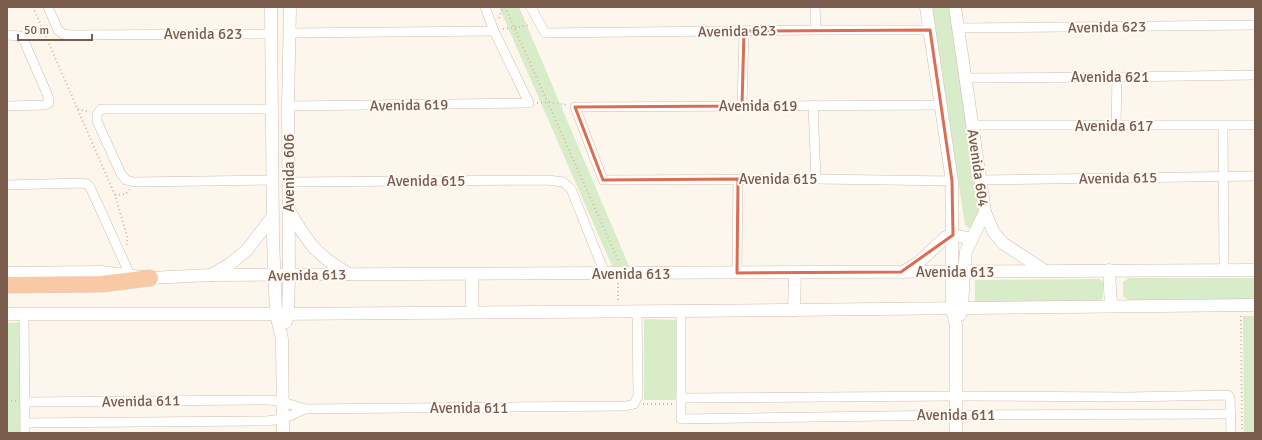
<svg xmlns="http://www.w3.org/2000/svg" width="1262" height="440" font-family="Signika,sans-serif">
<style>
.green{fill:#d8ecc9}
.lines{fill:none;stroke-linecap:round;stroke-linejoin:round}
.minor-casing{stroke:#d1beb0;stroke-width:10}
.tertiary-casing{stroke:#d1beb0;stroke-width:13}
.trunk-casing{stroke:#dad1cd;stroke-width:17}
.path{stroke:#d9b8a5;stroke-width:2;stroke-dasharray:1 3;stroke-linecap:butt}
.minor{stroke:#fff;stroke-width:9}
.tertiary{stroke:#fff;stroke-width:12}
.trunk{stroke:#f9c8a4;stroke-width:16}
.marked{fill:none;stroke:#dc6d51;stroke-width:3;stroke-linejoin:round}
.labels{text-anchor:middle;stroke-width:4;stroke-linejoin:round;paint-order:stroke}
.street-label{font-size:15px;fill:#7a5c4d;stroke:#fffaf3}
</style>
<rect width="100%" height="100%" fill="#fdf6ec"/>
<g class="green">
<path d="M499,7H519L629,266H612Z"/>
<path d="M932,7H951L981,214L972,230L965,225L964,219Z"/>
<path d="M1129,278H1255V300H1129L1123,296V282Z"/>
<path d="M1100,279L1103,282V298L1101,301L975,302V280Z"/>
<path d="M1243,316H1255V433H1244Z"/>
<path d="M644,319L677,320V400H644Z"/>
<path d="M19,322L21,433H7V323Z"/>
</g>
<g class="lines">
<g class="minor-casing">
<g id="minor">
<path d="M48,7L58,30L63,34L71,35L271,34"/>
<path d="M531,7L545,33L816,30H930"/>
<path d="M815,7L816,30"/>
<path d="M958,28L1255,25"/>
<path d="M291,33L494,31"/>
<path d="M7,35L20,36L24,41L48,96L49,103L44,105L7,106"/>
<path d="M965,78L1117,77L1255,75"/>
<path d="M813,105L816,179"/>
<path d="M941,105L575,107L603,180L816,179L952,181"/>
<path d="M288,106L529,103L494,31L485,7"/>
<path d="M742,106L744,31"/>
<path d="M272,109H101L97,114V121L121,174L126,180L134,182L273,180"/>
<path d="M972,125H1255"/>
<path d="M1116,126L1117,77"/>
<path d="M1223,126L1224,270"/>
<path d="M980,180L1255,176"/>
<path d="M290,182L548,180L563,182L571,189L605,274"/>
<path d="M7,185L81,183L87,184L90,187L130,275"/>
<path d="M737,273L738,179"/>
<path d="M681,311V419L956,415L1231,414"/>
<path d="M24,314L25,433"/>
<path d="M681,398L955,396L1128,397L1228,395L1230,398L1231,433"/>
<path d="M25,402L269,400L283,402L305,409L626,406L634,404L638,396L637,311"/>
<path d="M25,423L266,421L283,419L305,409"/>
</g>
</g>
<g class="tertiary-casing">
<g id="tertiary">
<path d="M271,7L273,239L276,314L282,339L283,433"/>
<path d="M926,7L952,181V309L956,325V433"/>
<path d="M955,7L985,212L966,251L964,272L962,308L960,315"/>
<path d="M290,212C308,243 317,256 349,274"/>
<path d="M985,212L994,233L1004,244L1044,270"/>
<path d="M1109,270L1111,306"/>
<path d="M903,272L919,262L946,237L953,235L972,239"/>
<path d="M7,273L101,272L150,278L211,275L1255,270"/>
<path d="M211,275L230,264L247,250L273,216"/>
<path d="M794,310L795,273"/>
<path d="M472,312V274"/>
<path d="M7,314H276L681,311L1255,305"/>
<path d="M286,322L288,314L289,276L288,106L290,7"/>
</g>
</g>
<g class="trunk-casing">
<path id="trunk" d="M7,285L102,284L150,278"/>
</g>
<g class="path">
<path d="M33,7L115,195L127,236V245"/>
<path d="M505,7L619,262"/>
<path d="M499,18L503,7"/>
<path d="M503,29L530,25"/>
<path d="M537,103L548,102L566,105"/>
<path d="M78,109L90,112"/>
<path d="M115,195L126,194L130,189"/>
<path d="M618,283V300"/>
<path d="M1241,316L1242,433"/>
<path d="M7,401H16"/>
<path d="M643,404H672"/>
</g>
<use href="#minor" class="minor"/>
<use href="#tertiary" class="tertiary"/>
<use href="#trunk" class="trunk"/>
</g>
<path class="marked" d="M930,30L952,181L953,235L901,272L737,273L738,179L603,180L575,107L742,106L744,31Z"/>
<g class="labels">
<g class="street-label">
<text transform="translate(1107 27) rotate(-1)" y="5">Avenida 623</text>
<text transform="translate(737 31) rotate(-1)" y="5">Avenida 623</text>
<text x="203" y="39">Avenida 623</text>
<text x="1110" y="82">Avenida 621</text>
<text transform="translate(409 105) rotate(-1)" y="5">Avenida 619</text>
<text x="758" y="111">Avenida 619</text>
<text x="1114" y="131">Avenida 617</text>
<text transform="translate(978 168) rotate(82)" y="5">Avenida 604</text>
<text transform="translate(289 173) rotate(-90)" y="5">Avenida 606</text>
<text transform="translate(1118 178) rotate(-1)" y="5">Avenida 615</text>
<text x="778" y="184">Avenida 615</text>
<text x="426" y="186">Avenida 615</text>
<text x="955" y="277">Avenida 613</text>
<text x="631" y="279">Avenida 613</text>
<text transform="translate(307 275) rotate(-1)" y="5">Avenida 613</text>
<text transform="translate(141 401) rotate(-1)" y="5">Avenida 611</text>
<text x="469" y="413">Avenida 611</text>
<text x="956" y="420">Avenida 611</text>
</g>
</g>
<rect width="1262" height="440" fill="none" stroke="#7a5c4d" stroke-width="16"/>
<path d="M18 34v6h74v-6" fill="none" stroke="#7a5c4d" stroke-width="2"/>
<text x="24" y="34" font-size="12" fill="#7a5c4d" stroke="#fffaf3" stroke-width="3" paint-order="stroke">50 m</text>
</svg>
